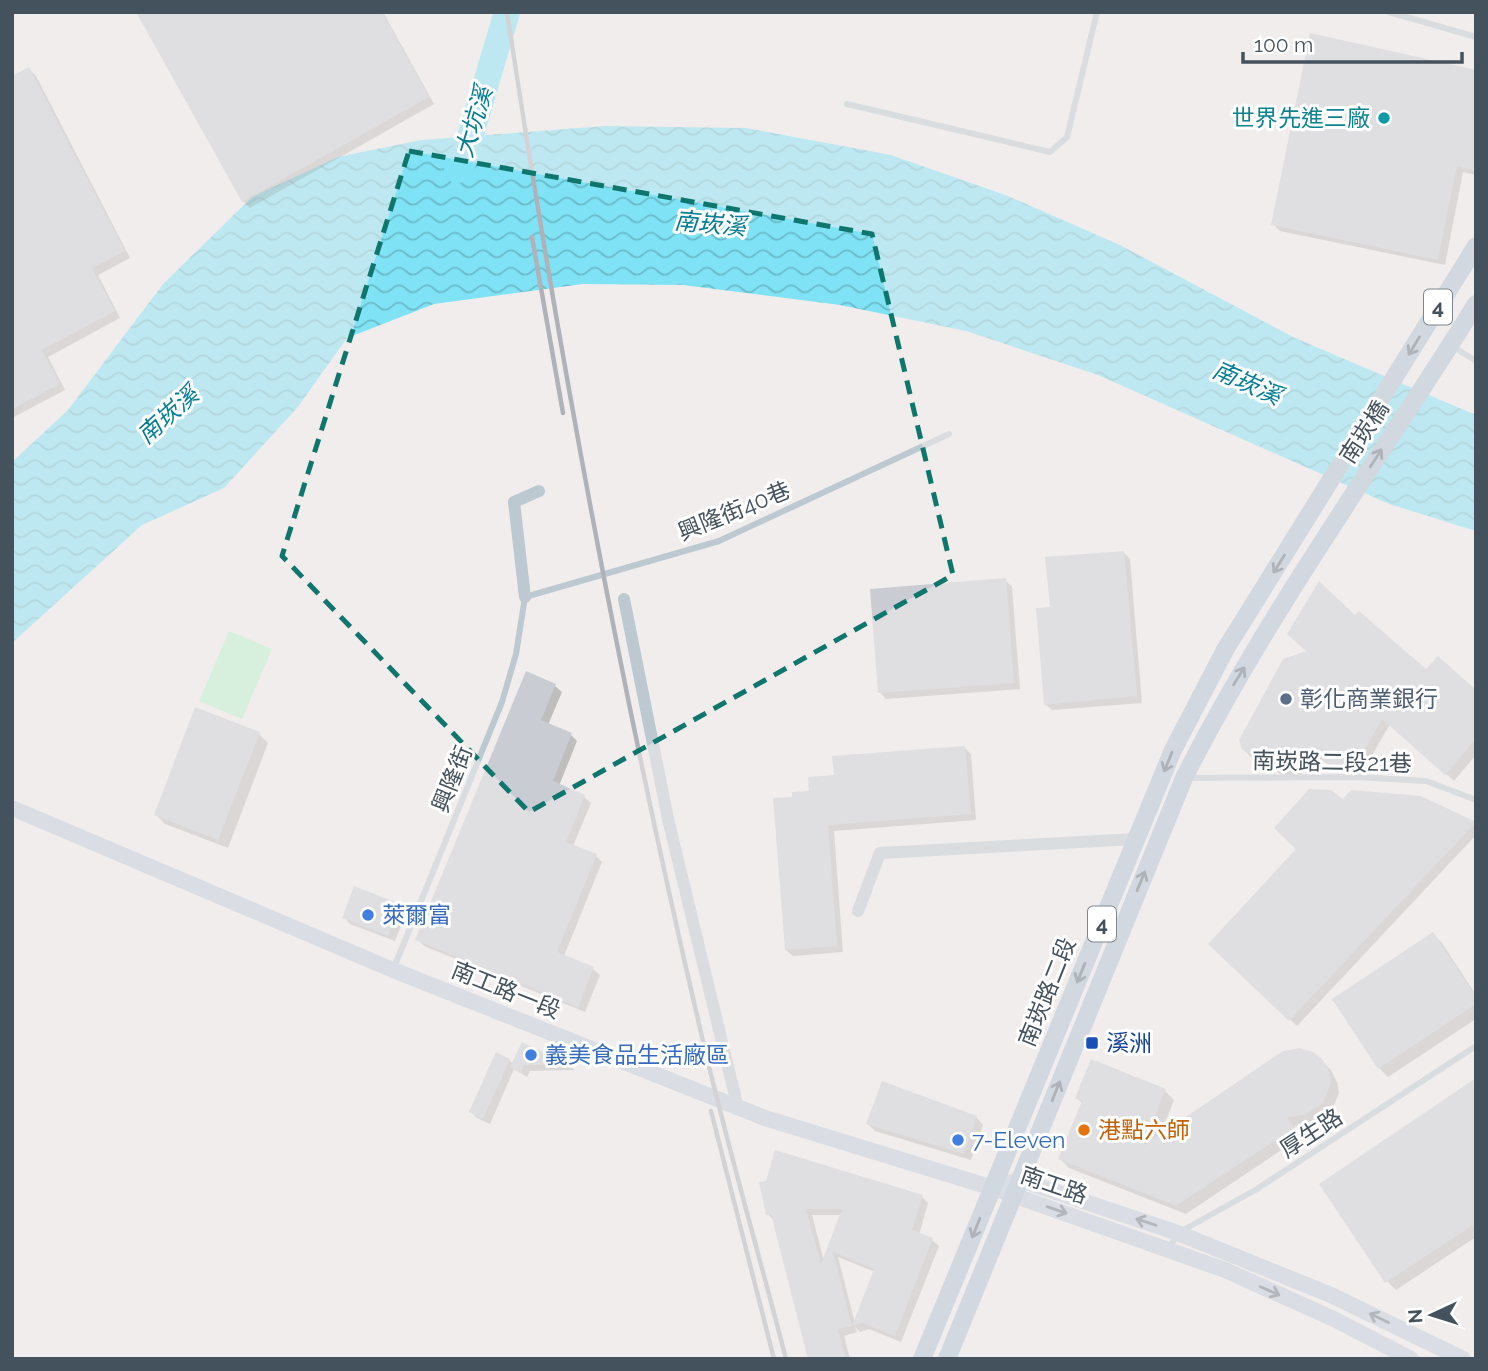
<svg xmlns="http://www.w3.org/2000/svg" width="1488" height="1371" font-family="Raleway,'Noto Sans TC',sans-serif">
<style>
.garden{fill:#b7f3cb}
.water{fill:url(#water-waves)}
.shadow{fill:#0003;fill-rule:evenodd}
.lines{fill:none;stroke-linecap:round;stroke-linejoin:round}
.river{stroke:#7fe3f5;stroke-width:26}
.building{fill:#c9cdd3;fill-rule:evenodd}
.lane{stroke:#bcc9d1;stroke-width:6}
.street{stroke:#bcc9d1;stroke-width:12}
.secondary{stroke:#beccd9;stroke-width:16}
.primary{stroke:#aabfd0;stroke-width:18}
.rail{stroke:#afb3b9;stroke-width:4.5}
.oneway{stroke:#5e6d7a}
.oneway2{stroke:#697782}
.marked{fill:none;stroke:#0f766e;stroke-width:5;stroke-dasharray:14 9;stroke-linejoin:round}
.culture-dot{fill:#0f9aa8;stroke:#fff;stroke-width:2.5}
.service-dot{fill:#5c6f8a;stroke:#fff;stroke-width:2.5}
.shop-dot{fill:#3f7fe0;stroke:#fff;stroke-width:2.5}
.transit-dot{fill:#1a4fb4;stroke:#fff;stroke-width:2.5}
.food-dot{fill:#e8710a;stroke:#fff;stroke-width:2.5}
.labels{text-anchor:middle;stroke-width:6;stroke-linejoin:round;paint-order:stroke}
.shield{fill:#fff;stroke:#7c868e;stroke-width:2}
.shield-label{font-size:21px;font-weight:bold;fill:#44525d}
.culture-label{font-size:23px;fill:#0d838f;stroke:#fff;text-anchor:end}
.street-label{font-size:23px;fill:#44525d;stroke:#fff}
.service-label{font-size:23px;fill:#4e5e75;stroke:#fff;text-anchor:start}
.shop-label{font-size:23px;fill:#366cbe;stroke:#fff;text-anchor:start}
.transit-label{font-size:23px;fill:#164399;stroke:#fff;text-anchor:start}
.food-label{font-size:23px;fill:#c56008;stroke:#fff;text-anchor:start}
.water-label{font-size:24px;font-style:italic;fill:#037d93;stroke:#fff}
</style>
<defs>
<pattern id="water-waves" width="16" height="10" patternUnits="userSpaceOnUse" patternTransform="scale(1.75)"><rect width="16" height="10" fill="#7fe3f5"/><path d="M0 5q4-4 8 0t8 0" fill="none" stroke="#6abbca"/></pattern>
</defs>
<rect width="100%" height="100%" fill="#f1eded"/>
<path class="garden" d="M229,631L272,649L242,719L199,701Z"/>
<path class="water" d="M605,126L746,128L891,155L1008,196L1120,245L1295,338L1476,415V531L1389,504L1098,375L966,331L840,305L683,285L583,284L434,304L347,338L297,408L224,488L142,525L12,643V462L68,410L163,284L252,197L338,157L421,140Z"/>
<g class="shadow">
<path d="M138,12H383L434,104L250,208L243,201Z"/>
<path d="M29,69L36,76L130,258L98,275L120,318L48,357L65,390L12,418V78Z"/>
<path d="M1476,72V175L1463,172L1445,265L1280,231L1273,224Z"/>
<path d="M1124,553L1130,559L1142,703L1052,710L1045,704L1051,608Z"/>
<path d="M1005,580L1012,587L1020,689L886,699L880,692Z"/>
<path d="M1356,617L1426,672L1476,692V755L1454,781L1390,724L1359,778H1352L1313,755L1300,777L1288,778L1251,757L1243,749L1309,652Z"/>
<path d="M555,686L562,692L548,725L571,735L577,741L559,786L584,797L591,803L573,846L596,856L602,862L564,956L593,969L600,975L585,1012L424,946L417,939Z"/>
<path d="M259,734L268,743L228,848L165,824L156,815Z"/>
<path d="M965,748L971,754L976,820L834,831L843,952L793,956L786,950L794,799L811,792L836,777Z"/>
<path d="M1343,801L1476,822V835L1297,1026L1210,944Z"/>
<path d="M399,906L406,913L395,941L350,924L344,917Z"/>
<path d="M1433,934L1442,943L1476,995V1019L1388,1077L1379,1068Z"/>
<path d="M522,1044L570,1066L575,1070L530,1071L527,1077L514,1069L490,1124L477,1118L471,1112L509,1060L513,1064Z"/>
<path d="M1321,1060L1331,1070L1337,1082L1339,1093L1331,1112L1314,1123L1294,1126L1301,1137L1186,1214L1069,1168L1060,1159L1083,1104L1077,1098L1165,1091L1174,1100L1159,1138Z"/>
<path d="M1476,1080V1237L1396,1290L1387,1281Z"/>
<path d="M976,1117L983,1125L971,1160L875,1131L868,1124Z"/>
<path d="M761,1184L922,1197L928,1203L919,1235L932,1240L939,1246L901,1342L869,1329L860,1332L855,1327L857,1332L844,1336L850,1359H810L774,1221L768,1214ZM812,1215H842L824,1261ZM838,1257L875,1272L855,1323Z"/>
</g>
<g class="lines">
<path class="river" d="M457,170L461,168L507,12"/>
</g>
<g class="building">
<path d="M136,12H382L429,97L242,202Z"/>
<path d="M1310,33L1476,70V171L1457,166L1438,260L1271,225Z"/>
<path d="M29,67L125,251L92,268L115,311L42,350L60,384L12,409V76Z"/>
<path d="M1124,551L1137,696L1044,705L1036,608L1050,607L1045,557Z"/>
<path d="M1006,578L1014,683L878,693L870,589Z"/>
<path d="M1319,581L1355,615L1359,611L1426,669L1438,656L1476,690V739L1445,775L1382,719L1352,771H1343L1305,749L1293,770L1279,771L1242,749L1239,740L1283,659L1306,651L1287,634Z"/>
<path d="M526,671L556,684L541,720L572,733L553,781L585,795L566,842L597,854L557,952L594,967L578,1007L415,940Z"/>
<path d="M195,707L260,732L218,840L154,815Z"/>
<path d="M965,746L971,814L828,825L837,946L785,950L773,798L792,797V792L809,791L808,777L834,775L832,756Z"/>
<path d="M1309,789L1331,790L1343,799L1351,790L1421,796L1476,822L1289,1021L1208,944L1296,849L1274,828Z"/>
<path d="M354,886L400,904L388,936L342,918Z"/>
<path d="M1433,932L1476,997V1004L1378,1069L1332,999Z"/>
<path d="M522,1042L571,1065H524L521,1072L510,1067Z"/>
<path d="M1299,1048L1313,1052L1322,1059L1329,1071L1331,1083L1323,1103L1305,1115L1287,1117L1294,1128L1176,1206L1058,1159L1082,1101L1075,1098L1091,1059L1166,1089L1143,1146L1283,1051Z"/>
<path d="M496,1052L510,1059L483,1119L469,1112Z"/>
<path d="M1476,1078V1223L1385,1283L1319,1184Z"/>
<path d="M882,1081L977,1116L964,1154L866,1124Z"/>
<path d="M775,1150L923,1195L912,1230L933,1238L895,1336L862,1323L852,1326L874,1269L833,1252L852,1326L838,1329L846,1359H808L771,1214L766,1215L759,1182L766,1181ZM806,1209H842L821,1264Z"/>
</g>
<g class="lines">
<g class="lane">
<path d="M1389,12L1476,37"/>
<path d="M847,104L1050,152L1067,137L1097,12"/>
<path d="M1452,346L1476,361"/>
<path d="M1186,778L1357,777L1426,781L1476,800"/>
<path d="M393,970L502,702L516,654L525,597L719,541L949,434"/>
<path d="M1169,1248L1178,1233L1257,1189L1476,1046"/>
</g>
<g class="street">
<path d="M525,597L514,502L539,491"/>
<path d="M624,599L668,819L738,1108"/>
<path d="M858,911L880,853L1136,839"/>
</g>
<g class="secondary">
<path d="M12,808L393,970L765,1118L993,1188L1225,1270L1334,1319L1411,1359"/>
<path d="M1009,1183L1020,1180L1178,1233L1331,1295L1463,1359"/>
</g>
<g class="primary">
<path d="M922,1359L1173,750L1225,650L1476,246"/>
<path d="M947,1359L1184,778C1268,612 1378,462 1476,304"/>
</g>
<g class="rail">
<path d="M507,12C560,363 625,712 707,1058C731,1158 760,1258 786,1359"/>
<path d="M532,237L563,413"/>
<path d="M711,1111L774,1359"/>
</g>
</g>
<defs><path id="oneway-shaft" d="M-6 0H5M1.5-3L5.5 0L1.5 3" fill="none" stroke-width="1.6" stroke-linecap="round" stroke-linejoin="round" transform="scale(1.75)"/></defs>
<g class="oneway">
<use href="#oneway-shaft" transform="translate(1414 346) rotate(121)"/>
<use href="#oneway-shaft" transform="translate(1376 458) rotate(-57)"/>
<use href="#oneway-shaft" transform="translate(1279 564) rotate(122)"/>
<use href="#oneway-shaft" transform="translate(1239 676) rotate(-58)"/>
<use href="#oneway-shaft" transform="translate(1168 762) rotate(112)"/>
<use href="#oneway-shaft" transform="translate(1141 881) rotate(-68)"/>
<use href="#oneway-shaft" transform="translate(1081 973) rotate(112)"/>
<use href="#oneway-shaft" transform="translate(1056 1091) rotate(-68)"/>
<use href="#oneway-shaft" transform="translate(976 1228) rotate(112)"/>
</g>
<g class="oneway2">
<use href="#oneway-shaft" transform="translate(1057 1210) rotate(19)"/>
<use href="#oneway-shaft" transform="translate(1146 1222) rotate(-162)"/>
<use href="#oneway-shaft" transform="translate(1270 1291) rotate(24)"/>
<use href="#oneway-shaft" transform="translate(1379 1318) rotate(-154)"/>
</g>
<path d="M0 0H1488V1371H0ZM409,151L872,234L953,575L529,812L282,556Z" fill="#f1eded" fill-opacity=".55" fill-rule="evenodd"/>
<path class="marked" d="M409,151L872,234L953,575L529,812L282,556Z"/>
<circle class="culture-dot" cx="1384" cy="118" r="7"/>
<circle class="service-dot" cx="1286" cy="699" r="7"/>
<g class="shop-dot">
<circle cx="368" cy="915" r="7"/>
<circle cx="531" cy="1055" r="7"/>
<circle cx="958" cy="1140" r="7"/>
</g>
<rect class="transit-dot" x="1085" y="1036" width="14" height="14" rx="3.5"/>
<circle class="food-dot" cx="1084" cy="1130" r="7"/>
<g class="labels">
<g class="shield">
<rect x="1424" y="289.5" width="28" height="35" rx="5"/>
<rect x="1088" y="906.5" width="28" height="35" rx="5"/>
</g>
<g class="shield-label">
<text x="1438" y="314">4</text>
<text x="1102" y="931">4</text>
</g>
<g class="culture-label">
<text x="1370" y="126">世界先進三廠</text>
</g>
<g class="street-label">
<text transform="translate(1364 432) rotate(-57)" y="8">南崁橋</text>
<text transform="translate(734 511) rotate(-22)" y="8">興隆街40巷</text>
<text transform="translate(1332 762) rotate(1)" y="8">南崁路二段21巷</text>
<text transform="translate(452 779) rotate(-68)" y="8">興隆街</text>
<text transform="translate(506 990) rotate(22)" y="8">南工路一段</text>
<text transform="translate(1047 992) rotate(-68)" y="8">南崁路二段</text>
<text transform="translate(1311 1133) rotate(-33)" y="8">厚生路</text>
<text transform="translate(1054 1185) rotate(19)" y="8">南工路</text>
</g>
<g class="service-label">
<text x="1300" y="707">彰化商業銀行</text>
</g>
<g class="shop-label">
<text x="382" y="923">萊爾富</text>
<text x="545" y="1063">義美食品生活廠區</text>
<text x="972" y="1148">7-Eleven</text>
</g>
<g class="transit-label">
<text x="1106" y="1051">溪洲</text>
</g>
<g class="food-label">
<text x="1098" y="1138">港點六師</text>
</g>
<g class="water-label">
<text transform="translate(474 122) rotate(-73)" y="8">大坑溪</text>
<text transform="translate(710 224) rotate(5)" y="8">南崁溪</text>
<text transform="translate(1247 383) rotate(24)" y="8">南崁溪</text>
<text transform="translate(168 415) rotate(-42)" y="8">南崁溪</text>
</g>
</g>
<rect width="1488" height="1371" fill="none" stroke="#44525d" stroke-width="28"/>
<g transform="translate(1432 1315) rotate(266)" stroke="#ffffff" stroke-width="5" paint-order="stroke">
<path d="M0-5L12 26L0 18L-12 26Z" fill="#44525d"/>
<text y="-10" font-size="19" font-weight="bold" text-anchor="middle" fill="#44525d">N</text>
</g>
<path d="M1243 52v10h219v-10" fill="none" stroke="#44525d" stroke-width="3.5"/>
<text x="1254" y="52" font-size="21" fill="#44525d" stroke="#ffffff" stroke-width="5" paint-order="stroke">100 m</text>
</svg>
